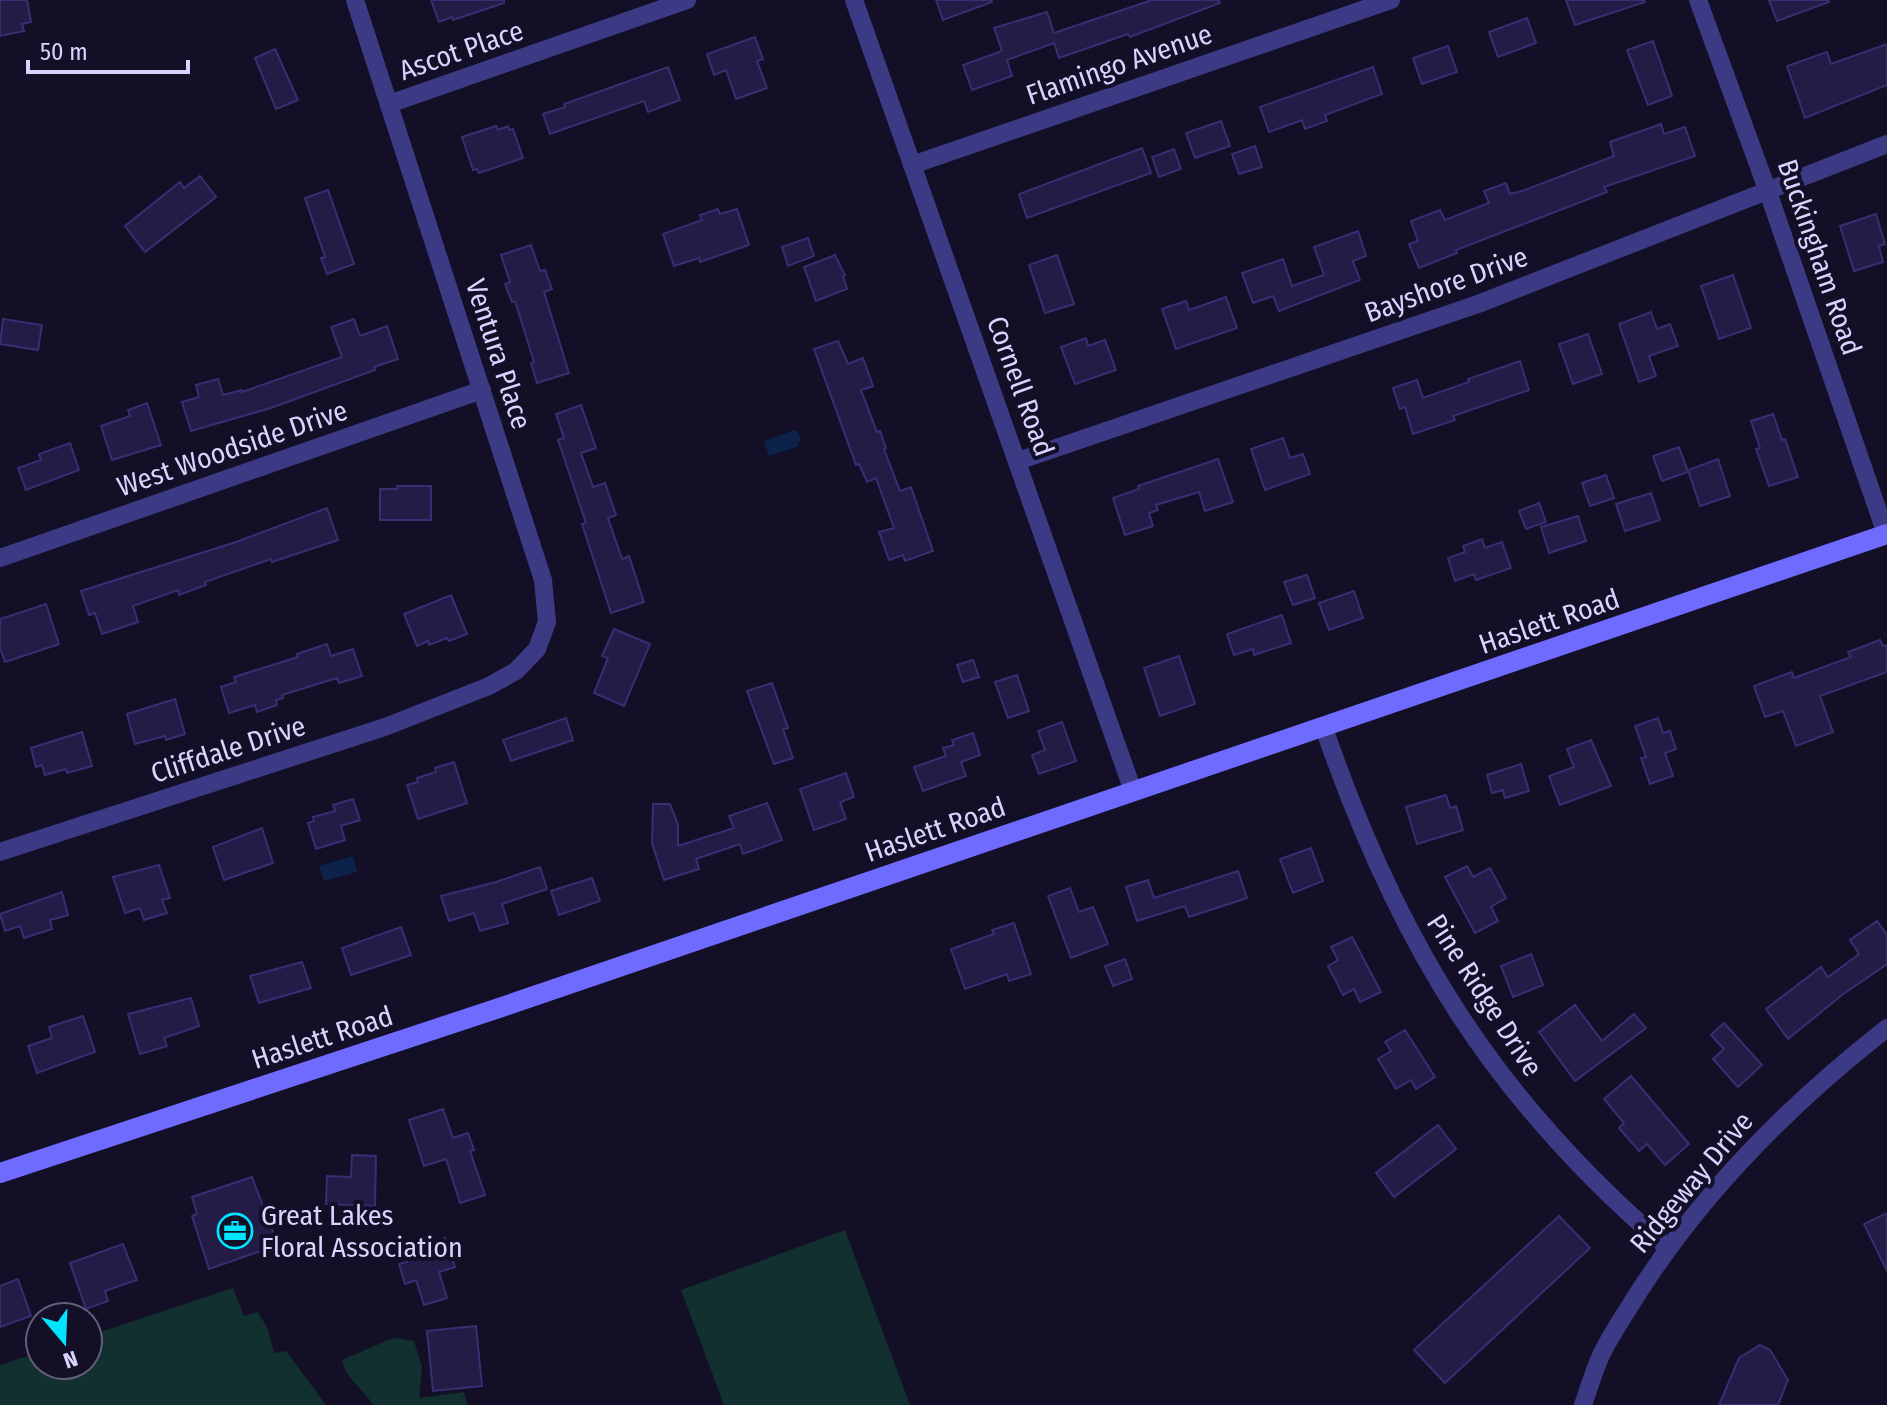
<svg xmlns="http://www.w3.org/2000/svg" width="1887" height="1405" font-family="'Fira Sans Condensed',sans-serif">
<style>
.green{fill:#12302f}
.water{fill:#0c2248}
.building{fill:#241b47;stroke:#3b2d73;stroke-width:2}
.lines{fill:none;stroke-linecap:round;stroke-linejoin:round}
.street{stroke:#3d3a85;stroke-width:18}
.secondary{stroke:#6f6bff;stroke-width:20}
.labels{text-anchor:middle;stroke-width:8;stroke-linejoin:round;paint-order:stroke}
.street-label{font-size:28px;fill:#d9d4ff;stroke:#130f26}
.poi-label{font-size:28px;fill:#d9d4ff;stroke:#130f26;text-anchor:start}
</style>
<rect width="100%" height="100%" fill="#130f26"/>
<g class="green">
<path d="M845,1230L910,1405H724L681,1290Z"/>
<path d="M233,1288L244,1316L258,1312L268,1329L274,1353L286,1351L326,1405H0V1365L40,1352V1365H88V1336Z"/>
<path d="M393,1338L414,1341L422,1367L419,1398L464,1392L468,1405H373C362,1386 348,1383 342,1360Z"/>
</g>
<g class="water">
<path d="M794,430L798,432L801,441L798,442L799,446L769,456L764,441Z"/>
<path d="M353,856L357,872L324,881L319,866Z"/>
</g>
<g class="building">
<path d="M0,0H27L31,22L22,24L24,31L0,36Z"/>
<path d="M431,0H504V3L453,20L452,17L439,22Z"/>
<path d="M936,0H991L992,2L943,20Z"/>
<path d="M1152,0H1219L1220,3L1130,37L1128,34L1059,58L1054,43L1007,60L1012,76L972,90L963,65L1002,51L994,28L1047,12L1054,33Z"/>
<path d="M1566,0H1644L1645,2L1575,25Z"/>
<path d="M1769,0H1828L1829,2L1777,21Z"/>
<path d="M1527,18L1536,43L1498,57L1489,32Z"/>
<path d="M755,37L763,59L757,61L767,88L736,99L726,70L714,75L707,54Z"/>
<path d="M1653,41L1672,96L1648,105L1627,50Z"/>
<path d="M1887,44V85L1805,118L1787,66L1827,52L1831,64Z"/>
<path d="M1448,46L1457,72L1422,84L1413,58Z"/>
<path d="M275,49L298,100L276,109L255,58Z"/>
<path d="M668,67L680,100L648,112L644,101L550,134L543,114L565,107L564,104Z"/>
<path d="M1373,67L1382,94L1325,115L1327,121L1305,129L1302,120L1269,132L1260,107Z"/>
<path d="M1221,121L1230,146L1195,158L1186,133Z"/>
<path d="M1661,124L1664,134L1685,127L1695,156L1604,187L1607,192L1456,250L1457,253L1419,268L1409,244L1418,241L1411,221L1440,210L1445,220L1489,203L1484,191L1506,183L1510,194L1522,191L1614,156L1610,142Z"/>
<path d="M496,126L498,130L508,126L509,130L513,129L523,158L479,173L477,169L473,170L462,137Z"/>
<path d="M1255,146L1262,167L1239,174L1232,154Z"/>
<path d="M1142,148L1151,173L1027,218L1019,194Z"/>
<path d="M1174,149L1181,169L1159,177L1152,157Z"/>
<path d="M200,176L216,197L145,252L125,226L180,182L184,188Z"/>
<path d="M328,190L354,264L327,274L321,258L325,257L305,198Z"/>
<path d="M718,209L720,214L737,209L749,245L700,262L699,258L674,266L663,234L702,220L700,215Z"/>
<path d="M1876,214L1885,244L1879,246L1883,262L1854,271L1840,226Z"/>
<path d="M1358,231L1366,256L1353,261L1360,280L1279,311L1273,296L1253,303L1242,273L1283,259L1292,286L1324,275L1314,247Z"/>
<path d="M808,238L814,256L788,266L782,247Z"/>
<path d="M531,245L540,271L545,270L552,289L544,292L569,373L537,383L531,363L534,362L515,301L512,302L505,284L510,282L501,255Z"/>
<path d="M835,255L845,275L843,276L847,289L816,301L804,267Z"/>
<path d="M1057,255L1074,304L1045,313L1029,265Z"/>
<path d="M1733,275L1751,328L1719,339L1701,286Z"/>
<path d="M1226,297L1237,328L1176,349L1162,309L1186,301L1189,310Z"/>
<path d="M1651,312L1657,329L1670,324L1678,346L1649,356L1656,376L1639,382L1619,324Z"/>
<path d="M3,319L42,325L38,350L0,344Z"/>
<path d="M354,319L360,336L387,326L398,359L374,367L375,370L271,408L191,431L182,402L199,397L196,385L218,379L223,395L242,390V392L342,357L331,327Z"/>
<path d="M1588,334L1602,374L1573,384L1559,344Z"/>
<path d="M1086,338L1088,346L1105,340L1116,370L1075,384L1061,347Z"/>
<path d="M838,341L848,364L863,358L873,386L861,390L877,432L880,431L886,448L884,449L900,491L911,487L933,551L905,561L903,555L889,560L879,532L894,528L876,478L867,482L859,464L856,465L814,349Z"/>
<path d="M1520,361L1529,390L1453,416L1455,420L1413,434L1405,407L1400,409L1393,388L1417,380L1423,398L1469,382L1468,379Z"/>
<path d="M147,403L161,445L112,460L101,426L130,416L128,410Z"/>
<path d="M581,405L596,448L581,453L593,487L605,483L616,515L608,518L622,559L629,556L644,602L611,613L582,524L586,523L558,440L564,438L556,414Z"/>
<path d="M1773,414L1782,440L1785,439L1798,477L1769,486L1756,449L1760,448L1751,421Z"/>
<path d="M1283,438L1290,458L1303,454L1310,474L1265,490L1251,449Z"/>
<path d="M70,443L79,470L26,490L18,468L41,460L39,454Z"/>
<path d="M1679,447L1688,472L1662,481L1653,456Z"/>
<path d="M1218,459L1233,502L1205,511L1199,492L1156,505L1158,510L1149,513L1153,526L1125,535L1113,498L1139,489L1138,486Z"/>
<path d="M1718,459L1730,496L1700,506L1688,470Z"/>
<path d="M1606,475L1614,498L1590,506L1582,483Z"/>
<path d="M397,486H431V520H380V489H397Z"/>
<path d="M1651,493L1660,520L1625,531L1616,504Z"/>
<path d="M1539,503L1546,522L1526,529L1519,511Z"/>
<path d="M327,508L338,540L272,562L271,559L205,582L206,585L179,595L178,590L133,606L138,622L102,634L95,613L89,615L81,591L236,542Z"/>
<path d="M1578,516L1586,541L1549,553L1541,527Z"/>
<path d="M1482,539L1485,548L1502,542L1511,568L1476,580L1474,574L1455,581L1448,558L1465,552L1463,546Z"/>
<path d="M1307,575L1315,598L1293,605L1284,582Z"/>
<path d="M1354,591L1363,618L1329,630L1319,603Z"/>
<path d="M451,595L467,634L449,641L447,638L429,645L428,641L417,646L404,614Z"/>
<path d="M46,604L59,644L5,662L0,648V619Z"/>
<path d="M1282,615L1291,643L1254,655L1253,649L1234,655L1227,634Z"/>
<path d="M614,629L650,644L624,706L594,693L608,658L602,656Z"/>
<path d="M1880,640L1883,646L1887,645V672L1820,696L1833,732L1796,746L1783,711L1765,717L1754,686L1792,672L1794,678L1851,657L1848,652Z"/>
<path d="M327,644L331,656L353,649L362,676L339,683L337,678L282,695L283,698L276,700L277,705L257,712L255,705L229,713L221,687L236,682L234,677L298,657L297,654Z"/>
<path d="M1179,656L1195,704L1160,716L1144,668Z"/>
<path d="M973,660L979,677L963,682L957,665Z"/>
<path d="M1017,675L1029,711L1008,718L995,682Z"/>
<path d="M772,683L788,728L783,729L793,758L774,764L747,691Z"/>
<path d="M175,699L185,734L166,740L165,736L135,744L127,714Z"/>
<path d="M566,718L573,740L511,761L503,740Z"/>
<path d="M1658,718L1663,733L1670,731L1676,749L1665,753L1673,776L1650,784L1641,758L1646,757L1635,726Z"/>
<path d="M1062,722L1076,761L1039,774L1032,755L1045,750L1038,731Z"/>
<path d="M82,732L92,766L67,773L66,769L45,775L42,765L36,767L31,748Z"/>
<path d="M973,733L980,755L961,762L966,776L923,791L914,767L946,756L943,748L954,745L952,740Z"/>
<path d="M1591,740L1611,786L1560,805L1549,776L1574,767L1567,749Z"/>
<path d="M454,762L467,803L418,819L407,785L418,782L417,778L436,772L435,768Z"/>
<path d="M1521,764L1529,791L1505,798L1503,790L1492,793L1487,775Z"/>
<path d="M846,773L854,797L840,802L846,819L814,830L800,789Z"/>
<path d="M1446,795L1450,808L1456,806L1463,830L1417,844L1406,807Z"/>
<path d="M353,799L360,820L341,826L345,840L316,849L308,823L314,821L313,817L335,811L333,805Z"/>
<path d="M767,803L782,840L743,854L740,844L696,859L699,869L664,880L652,843L653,804H670L678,825V846L734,828L729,816Z"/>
<path d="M262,828L273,863L224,880L213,847Z"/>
<path d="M1311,848L1323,881L1293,893L1280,859Z"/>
<path d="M159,865L170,898L162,900L167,913L144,920L140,908L125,913L113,877Z"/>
<path d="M1467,866L1473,877L1490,868L1506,898L1491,907L1498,921L1475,933L1445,877Z"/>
<path d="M540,867L547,889L502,904L508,923L480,931L474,913L449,921L441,896L496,882Z"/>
<path d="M1238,871L1247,898L1189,917L1185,906L1137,921L1126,887L1148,880L1154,898Z"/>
<path d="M592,878L600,901L559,915L551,891Z"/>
<path d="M1070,888L1079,912L1093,907L1108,944L1071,958L1048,896Z"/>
<path d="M62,892L68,915L50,920L52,929L24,938L20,926L5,931L0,914Z"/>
<path d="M1877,921L1887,935V964L1842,995L1788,1039L1766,1009L1821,967L1828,977L1859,954L1850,940Z"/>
<path d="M1014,923L1031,974L1009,981L1007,974L965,989L951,949L994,934L992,930Z"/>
<path d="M401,927L411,955L351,975L342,948Z"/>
<path d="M1352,937L1381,992L1360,1002L1354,989L1343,995L1328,966L1338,960L1331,947Z"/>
<path d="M1531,954L1543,985L1513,997L1501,966Z"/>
<path d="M1125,959L1132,979L1113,986L1105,966Z"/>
<path d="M302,962L311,988L259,1003L250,976Z"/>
<path d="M191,998L199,1026L164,1038L167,1046L140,1054L128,1014Z"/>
<path d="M1575,1005L1602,1041L1634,1014L1646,1028L1575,1081L1539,1032Z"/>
<path d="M83,1016L95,1052L37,1073L28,1046L52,1038L49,1027Z"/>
<path d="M1724,1023L1762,1065L1738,1087L1713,1059L1724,1049L1711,1035Z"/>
<path d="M1405,1030L1435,1077L1416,1089L1411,1080L1396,1089L1378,1059L1391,1051L1385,1042Z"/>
<path d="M1631,1076L1689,1144L1665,1165L1647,1144L1639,1151L1619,1128L1624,1123L1604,1099Z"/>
<path d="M443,1109L453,1138L468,1133L474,1150L470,1151L485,1195L460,1203L446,1159L424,1166L409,1120Z"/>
<path d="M1438,1125L1456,1149L1394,1197L1376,1173Z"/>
<path d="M352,1155L376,1156L375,1206L326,1204L327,1176L351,1177Z"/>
<path d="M252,1177L278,1245L209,1269L192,1216L197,1214L192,1197Z"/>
<path d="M1887,1213V1271L1864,1224Z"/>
<path d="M1559,1216L1590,1248L1445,1383L1414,1350Z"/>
<path d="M445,1238L455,1267L439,1272L447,1298L424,1305L416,1280L405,1284L399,1264L407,1262L404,1252Z"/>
<path d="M123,1244L137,1280L105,1291L108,1301L86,1309L70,1263Z"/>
<path d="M18,1279L31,1316L0,1327V1286Z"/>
<path d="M476,1326L482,1386L433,1391L427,1331Z"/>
<path d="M1760,1345L1770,1350L1788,1380L1778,1405H1719L1739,1358Z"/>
</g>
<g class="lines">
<g class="street">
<path d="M854,0L1133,791"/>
<path d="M1698,0L1767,189L1886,534"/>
<path d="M389,104L687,0"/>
<path d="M912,165L1391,0"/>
<path d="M1018,461L1478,304L1887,144"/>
<path d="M0,558L482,390"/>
<path d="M1324,728C1398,943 1493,1099 1668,1248"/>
<path d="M0,852L385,727L489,686L516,671L537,649L547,622L543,580L355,0"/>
<path d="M1583,1405C1589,1388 1594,1370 1602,1353C1613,1331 1627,1311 1640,1290C1706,1188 1791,1103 1887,1028"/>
</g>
<path class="secondary" d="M0,1173L499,1008L1887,534"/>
</g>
<defs>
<g id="office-ring" transform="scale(1.8)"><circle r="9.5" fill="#130f26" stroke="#00e5ff" stroke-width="1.5"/><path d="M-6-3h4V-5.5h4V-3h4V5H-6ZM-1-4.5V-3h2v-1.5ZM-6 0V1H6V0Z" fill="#00e5ff"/></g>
</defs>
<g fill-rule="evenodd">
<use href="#office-ring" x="235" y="1231"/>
</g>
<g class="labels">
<g class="street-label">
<text transform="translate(461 50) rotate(-19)" y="10">Ascot Place</text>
<text transform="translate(1119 64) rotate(-19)" y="10">Flamingo Avenue</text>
<text transform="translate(1820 257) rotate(71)" y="10">Buckingham Road</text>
<text transform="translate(1446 284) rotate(-20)" y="10">Bayshore Drive</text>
<text transform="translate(499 354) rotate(72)" y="10">Ventura Place</text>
<text transform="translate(1021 386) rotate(70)" y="10">Cornell Road</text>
<text transform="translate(232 448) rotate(-19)" y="10">West Woodside Drive</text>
<text transform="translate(1549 621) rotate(-19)" y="10">Haslett Road</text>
<text transform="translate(228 749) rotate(-18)" y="10">Cliffdale Drive</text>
<text transform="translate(935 829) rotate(-19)" y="10">Haslett Road</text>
<text transform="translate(1485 995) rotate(57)" y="10">Pine Ridge Drive</text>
<text transform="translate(322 1037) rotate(-18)" y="10">Haslett Road</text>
<text transform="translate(1691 1182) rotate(-50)" y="10">Ridgeway Drive</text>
</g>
<g class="poi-label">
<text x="261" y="1225">Great Lakes<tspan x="261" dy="32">Floral Association</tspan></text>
</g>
</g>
<g transform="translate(64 1341) rotate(161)"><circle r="38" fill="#130f26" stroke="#625e7d" stroke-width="2"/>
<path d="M0-6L14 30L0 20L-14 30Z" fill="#00e5ff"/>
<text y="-12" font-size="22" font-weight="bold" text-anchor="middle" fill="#d9d4ff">N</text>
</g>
<path d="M28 60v12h160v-12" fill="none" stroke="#d9d4ff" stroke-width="4"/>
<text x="40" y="60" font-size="24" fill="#d9d4ff" stroke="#130f26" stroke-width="6" paint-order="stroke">50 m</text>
</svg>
